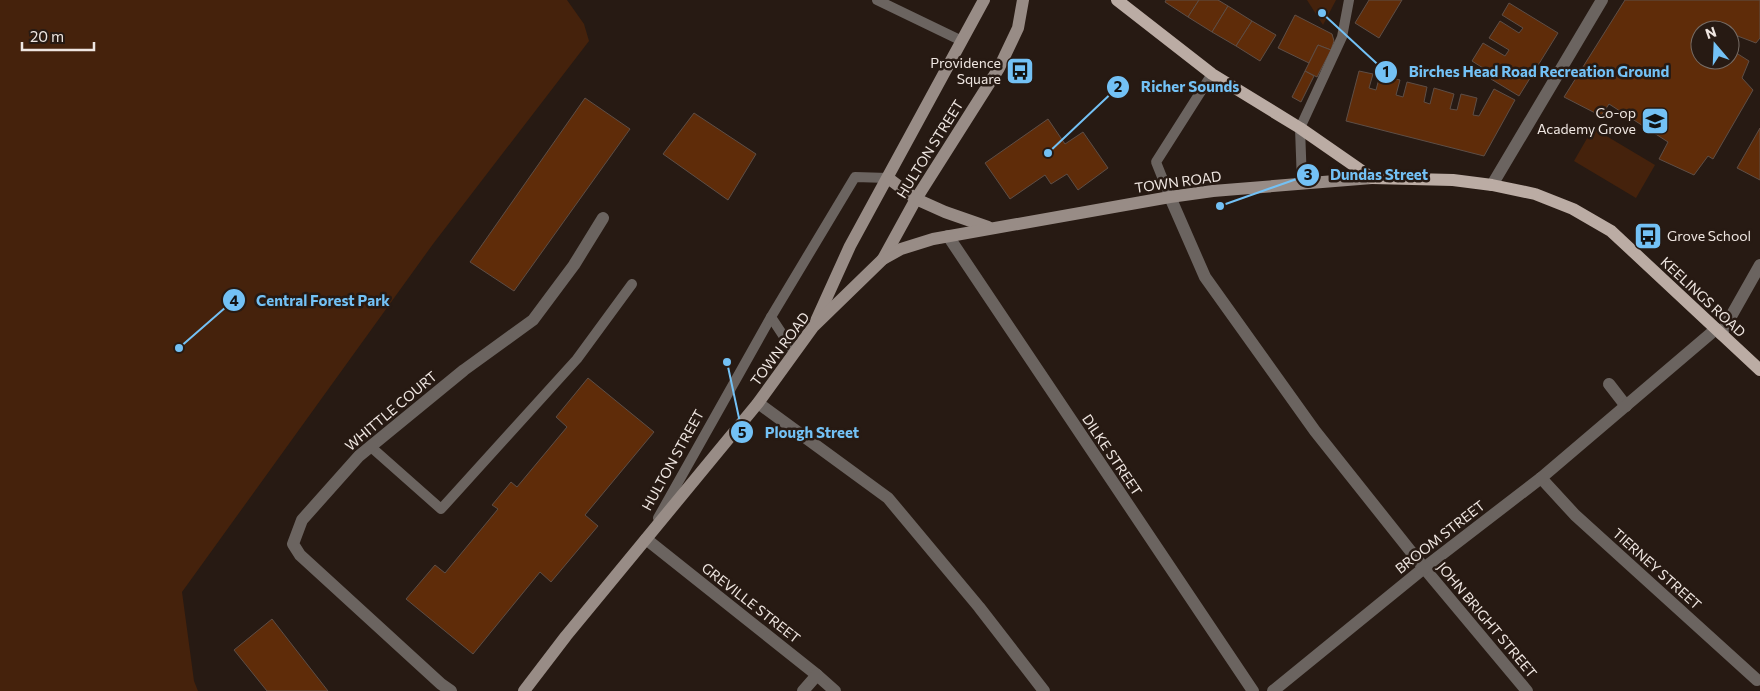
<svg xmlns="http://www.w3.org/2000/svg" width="1760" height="691" font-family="Commissioner,sans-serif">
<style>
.green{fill:#45220c}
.building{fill:#5f2c09;stroke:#5e4e46}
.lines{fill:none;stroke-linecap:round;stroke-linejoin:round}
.lane{stroke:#6b6460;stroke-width:10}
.street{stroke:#6b6460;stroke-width:12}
.secondary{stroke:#988c86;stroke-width:12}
.primary{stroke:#bbaca4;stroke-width:12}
.labels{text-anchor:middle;stroke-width:5;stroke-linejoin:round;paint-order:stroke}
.poi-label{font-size:14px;fill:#efe6e1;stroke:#271a13;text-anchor:end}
.street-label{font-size:14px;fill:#efe6e1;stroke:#271a13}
.leader{fill:none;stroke:#73c1f5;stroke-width:2}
.callout-dot{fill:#73c1f5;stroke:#271a13;stroke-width:2}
.mark-label{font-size:15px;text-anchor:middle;font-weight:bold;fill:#111}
.callout-label{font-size:15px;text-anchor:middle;font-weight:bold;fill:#73c1f5;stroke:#271a13;stroke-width:5;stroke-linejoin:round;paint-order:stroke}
</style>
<rect width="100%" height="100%" fill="#271a13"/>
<g class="green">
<path d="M0,0H567L584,24L589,41L433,244L182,592L194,681L198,691H0Z"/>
<path d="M1307,0H1336L1323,25Z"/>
<path d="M1593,128L1655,165L1636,198L1574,161Z"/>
</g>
<g class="building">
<path d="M1166,0H1199L1188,17L1165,2Z"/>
<path d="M1199,0H1218L1228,6L1212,32L1188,17Z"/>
<path d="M1369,0H1402L1379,38L1355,23Z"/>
<path d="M1625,0H1760V38L1756,43L1735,35L1730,45V30H1700V60H1730V49L1749,61L1742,78L1753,90L1713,159L1708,156L1694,175L1659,159L1668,142L1609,104L1601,116L1564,97Z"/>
<path d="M1509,3L1558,33L1519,96L1491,79L1494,75L1472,61L1483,43L1505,56L1509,50L1489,38L1500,21L1519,33L1523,28L1502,15Z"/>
<path d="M1228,6L1252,21L1236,46L1212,32Z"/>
<path d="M1295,15L1332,34L1334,41L1331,50L1318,45L1309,63L1278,48Z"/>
<path d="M1252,21L1276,35L1260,61L1236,46Z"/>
<path d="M1318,45L1331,50L1317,77L1305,71Z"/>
<path d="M1305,71L1314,76L1301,102L1292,97Z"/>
<path d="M1359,71L1373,74L1369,88L1376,90L1380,75L1400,80L1396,95L1403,97L1407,82L1427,87L1424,102L1430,104L1434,88L1454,94L1450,109L1457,110L1461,94L1477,98L1473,115L1479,116L1494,89L1515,100L1484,156L1346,121Z"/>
<path d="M585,98L630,129L514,291L470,262Z"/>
<path d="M694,113L756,154L728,200L663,154Z"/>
<path d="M1048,119L1065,144L1083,132L1108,168L1078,190L1067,174L1051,184L1045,175L1010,199L985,163Z"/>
<path d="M1760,128V180L1737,168Z"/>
<path d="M588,378L654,432L585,515L598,526L551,582L540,572L473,654L406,599L435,565L445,573L498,509L492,505L511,482L517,487L567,427L556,417Z"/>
<path d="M272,619L328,691H267L234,650Z"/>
</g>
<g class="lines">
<g class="lane">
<path d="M877,0L962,41"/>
<path d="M1302,183L1300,128L1342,37L1349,0"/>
<path d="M1170,197L1156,162L1212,74"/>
<path d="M794,352L771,317L855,177L888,178"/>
<path d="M371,447L441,509L577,359L632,284"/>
<path d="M658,518L771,317"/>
</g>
<g class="street">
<path d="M1492,185L1602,0"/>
<path d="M1170,197L1205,277L1315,431L1424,568L1527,691"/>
<path d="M948,236L1253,691"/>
<path d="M1721,334L1760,265"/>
<path d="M1609,384L1626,406"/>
<path d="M758,403L888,498L979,607L1044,691"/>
<path d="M1541,478L1575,515L1757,680"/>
<path d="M646,539L817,675L835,691"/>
<path d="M451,691L441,684L300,555L293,544L302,520L359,456L464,370L533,320L574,265L603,218"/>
<path d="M803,691L817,675"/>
<path d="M1273,691L1424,568L1541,478L1716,329"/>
</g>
<g class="secondary">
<path d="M888,178L916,199L945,212L988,227"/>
<path d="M883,259L916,199L999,68L1018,28L1023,0"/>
<path d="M816,321L850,246L984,0"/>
<path d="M524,691L566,636L758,403L813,327L883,259L901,249L933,239L1170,197L1213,191L1372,178"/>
</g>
<path class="primary" d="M1117,0L1212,74L1300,128L1372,178L1453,180L1492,185L1535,194L1573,209L1611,231L1760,370"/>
</g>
<defs>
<g id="bus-square" transform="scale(1.4375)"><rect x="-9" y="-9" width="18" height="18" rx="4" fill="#73c1f5" stroke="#271a13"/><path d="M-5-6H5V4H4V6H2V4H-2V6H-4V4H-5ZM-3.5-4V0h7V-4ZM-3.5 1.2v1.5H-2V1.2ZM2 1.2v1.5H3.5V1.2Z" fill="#111"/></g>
<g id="school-square" transform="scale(1.4375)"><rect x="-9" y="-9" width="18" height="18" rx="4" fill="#73c1f5" stroke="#271a13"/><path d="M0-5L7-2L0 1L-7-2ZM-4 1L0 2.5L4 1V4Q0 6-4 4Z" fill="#111"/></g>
</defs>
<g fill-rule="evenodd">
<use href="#bus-square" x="1020" y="71"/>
<use href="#school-square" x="1655" y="121"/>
<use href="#bus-square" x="1648" y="236"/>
</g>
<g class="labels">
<g class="poi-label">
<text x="1001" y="68">Providence<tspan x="1001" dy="16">Square</tspan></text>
<text x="1636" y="118">Co-op<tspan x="1636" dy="16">Academy Grove</tspan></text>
<text x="1667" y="241" text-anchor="start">Grove School</text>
</g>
<g class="street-label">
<text transform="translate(930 149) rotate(-58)" y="5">HULTON STREET</text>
<text transform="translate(1178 182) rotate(-8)" y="5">TOWN ROAD</text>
<text transform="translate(1703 297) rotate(43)" y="5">KEELINGS ROAD</text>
<text transform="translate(780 349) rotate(-53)" y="5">TOWN ROAD</text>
<text transform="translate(391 411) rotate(-40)" y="5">WHITTLE COURT</text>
<text transform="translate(1112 455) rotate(56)" y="5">DILKE STREET</text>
<text transform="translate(673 460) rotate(-61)" y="5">HULTON STREET</text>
<text transform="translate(1440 537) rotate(-38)" y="5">BROOM STREET</text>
<text transform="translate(1657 569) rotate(42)" y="5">TIERNEY STREET</text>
<text transform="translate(751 603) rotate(38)" y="5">GREVILLE STREET</text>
<text transform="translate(1487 620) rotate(50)" y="5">JOHN BRIGHT STREET</text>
</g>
</g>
<path class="leader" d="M1322 13L1386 72M1048 153L1118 87M1220 206L1308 175M179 348L234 300M727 362L742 432"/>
<g class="callout-dot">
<circle cx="1322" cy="13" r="5"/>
<circle cx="1048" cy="153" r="5"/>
<circle cx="1220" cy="206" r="5"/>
<circle cx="179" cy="348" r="5"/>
<circle cx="727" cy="362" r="5"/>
<circle cx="1386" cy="72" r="12"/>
<circle cx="1118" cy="87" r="12"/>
<circle cx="1308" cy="175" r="12"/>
<circle cx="234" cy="300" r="12"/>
<circle cx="742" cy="432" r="12"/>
</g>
<g class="mark-label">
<text x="1386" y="77">1</text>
<text x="1118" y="92">2</text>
<text x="1308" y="180">3</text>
<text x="234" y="306">4</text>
<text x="742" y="438">5</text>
</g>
<g class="callout-label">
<text x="1539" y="77">Birches Head Road Recreation Ground</text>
<text x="1190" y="92">Richer Sounds</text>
<text x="1379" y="180">Dundas Street</text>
<text x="323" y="306">Central Forest Park</text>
<text x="812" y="438">Plough Street</text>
</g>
<g transform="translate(1715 45) rotate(341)"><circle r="24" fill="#271a13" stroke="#776c65"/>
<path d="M0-4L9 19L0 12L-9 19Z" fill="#73c1f5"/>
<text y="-8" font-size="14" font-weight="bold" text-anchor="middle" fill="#efe6e1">N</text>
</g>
<path d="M22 42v8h72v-8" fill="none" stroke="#efe6e1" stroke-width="2.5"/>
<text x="30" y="42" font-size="15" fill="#efe6e1" stroke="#271a13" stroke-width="4" paint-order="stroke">20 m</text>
</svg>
